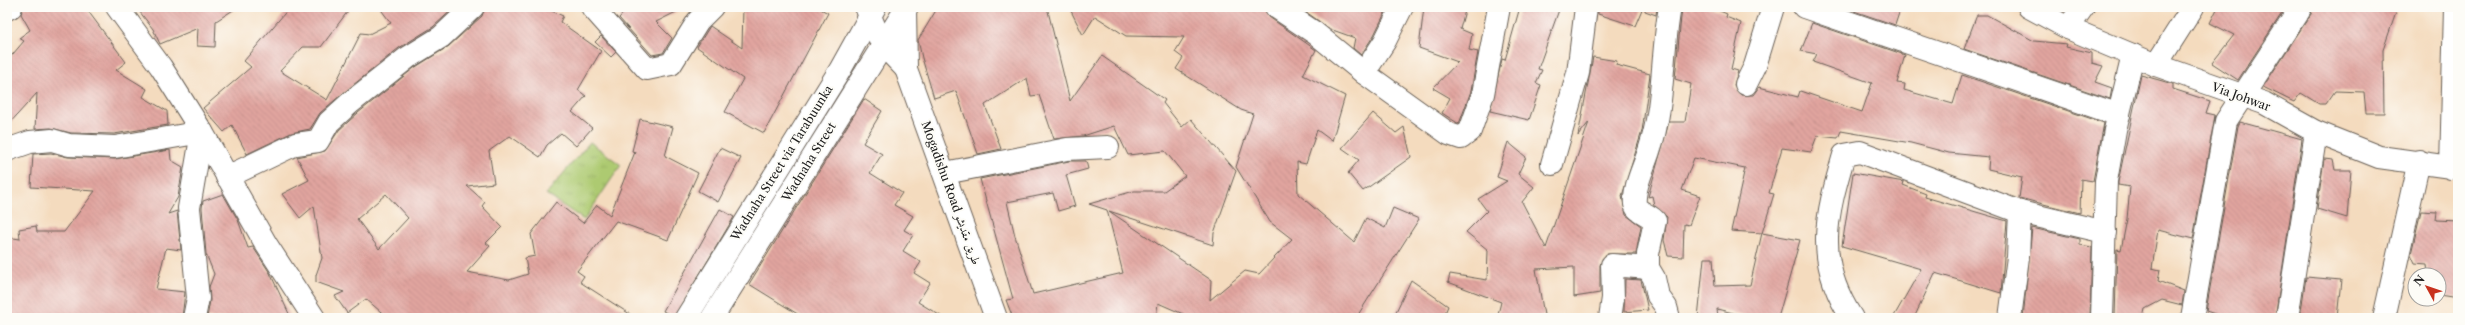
<svg xmlns="http://www.w3.org/2000/svg" width="2465" height="325" font-family="'Libre Caslon Text',Amiri,serif">
<style>
.park{fill:url(#park-tufts);stroke:#647346}
.building{fill:url(#building-back-hatch);fill-rule:evenodd}
.lines{fill:none;stroke-linecap:round;stroke-linejoin:round}
.minor-casing{stroke:#685f55;stroke-width:24}
.major-casing{stroke:#685f55;stroke-width:24}
.highway-casing{stroke:#685f55;stroke-width:24}
.minor{stroke:#fff;stroke-width:22}
.major{stroke:#fff;stroke-width:22}
.highway{stroke:#fff;stroke-width:22}
.labels{text-anchor:middle;stroke-width:4;stroke-linejoin:round;paint-order:stroke}
.street-label{font-size:12px;fill:#1c1c1c;stroke:#fdfcf7}
</style>
<defs>
<pattern id="park-tufts" width="24" height="20" patternUnits="userSpaceOnUse"><rect width="24" height="20" fill="#adca71"/><path d="M3 7l-1-3M5 7V3M7 7l1-3M15 17l-1-3M17 17v-4M19 17l1-3" fill="none" stroke="#94ad61"/></pattern>
<pattern id="building-back-hatch" width="6" height="6" patternUnits="userSpaceOnUse"><rect width="6" height="6" fill="#e1a49f"/><path d="M-1 5l2 2M0 0l6 6M5-1l2 2" fill="none" stroke="#c08d88"/></pattern>
</defs>
<rect width="100%" height="100%" fill="#fdfcf7"/>
<filter id="ink" filterUnits="userSpaceOnUse"><feTurbulence type="fractalNoise" baseFrequency=".025" numOctaves="2"/><feDisplacementMap in="SourceGraphic" scale="8" xChannelSelector="R" yChannelSelector="G"/><feConvolveMatrix kernelMatrix="1 2 1 2 8 2 1 2 1" color-interpolation-filters="sRGB"/></filter>
<filter id="wash" filterUnits="userSpaceOnUse"><feTurbulence type="fractalNoise" baseFrequency=".012" numOctaves="4" result="noise"/><feDisplacementMap in="SourceGraphic" scale="16" xChannelSelector="R" yChannelSelector="G"/><feGaussianBlur stdDeviation="0.9" result="paint"/><feColorMatrix in="noise" values="0 0 0 0 0 0 0 0 0 0 0 0 0 0 0 0 0 1.4 0 .05"/><feComposite in="paint" operator="in"/></filter>
<g filter="url(#wash)">
<rect width="100%" height="100%" fill="#f4dbbe"/>
<path class="park" d="M590,142L621,165L584,220L546,194Z"/>
<g id="blocks">
<g class="building">
<path d="M23,7H85L126,62L116,70L147,89L143,97L167,111L168,125L114,134L71,133L51,128L35,129L37,93L7,126V61L24,41L19,38L30,30L21,14Z"/>
<path d="M136,7H238L216,21L215,47L197,46L198,28L160,44L153,29Z"/>
<path d="M290,7H351L321,47H303L280,71L327,100L361,33L369,34L391,23L379,7H455L433,27L399,48L342,94L320,113L310,129L291,133L247,154L232,125L224,132L203,108L251,67L244,61Z"/>
<path d="M485,7H543L563,16L560,22L601,51L578,90L586,96L572,112L592,128L576,146L561,133L547,145L540,157L510,136L489,151L494,183L467,186L485,202L482,206L502,227L486,243L490,246L467,272L509,280L528,274L525,258L535,256L531,234L556,202L583,223L597,205L610,215L635,152L632,151L640,119L673,127L665,156L698,173L668,240L616,221L577,271L584,276L580,282L636,318H388L366,299L347,313L335,296L344,292L316,282V275L322,258L314,206L300,218L282,194L309,180L297,157L325,151L339,130L358,113L414,68L449,46L482,16ZM386,194L408,218L379,249L357,219Z"/>
<path d="M629,7H686L656,22L672,38L663,53L652,55L619,18Z"/>
<path d="M743,7H817L828,13L764,133L725,112L743,79L697,47L710,26L742,48Z"/>
<path d="M938,7H1047L1070,101L1102,56L1165,100L1163,103L1182,127L1191,119L1236,171L1214,233L1213,245L1109,211L1211,280L1210,300L1245,271L1259,274L1292,239L1270,222L1236,167L1253,114L1241,110L1176,69L1183,58L1175,52L1184,37L1126,36L1095,16L1083,35L1069,7H1264L1269,17L1316,50L1303,75L1345,96L1332,141L1317,130L1306,164L1297,162L1298,194L1354,242L1366,218L1385,228L1393,208L1419,219L1356,318H1188L1190,317L1158,303L1156,318H1013L1006,300L1013,299L980,179L1069,161H1086L1088,169L1066,175L1075,206L1058,211L1053,193L1007,202L1015,236L1033,294L1123,273L1107,210L1089,204L1134,191H1164L1185,176L1165,151L1128,155L1114,126L1083,136L1054,139L1039,95L1031,96L1027,78L985,105L1001,149L978,154L956,91L934,98L922,58L918,40Z"/>
<path d="M1299,7H1388L1374,35L1361,55L1353,48L1355,38L1330,29Z"/>
<path d="M1424,7H1466L1460,29L1472,34L1469,50L1478,52L1471,91L1459,124L1442,113L1450,98L1433,88L1458,62L1419,48Z"/>
<path d="M1520,7H1560L1538,69L1542,70L1536,83L1541,85L1529,120L1490,111L1502,59L1505,60Z"/>
<path d="M1598,7H1643L1635,26L1598,14Z"/>
<path d="M1645,7H1657L1656,15L1645,11Z"/>
<path d="M1682,7H1710L1727,14L1726,17L1741,23L1731,69L1738,71L1734,85L1741,95H1753L1759,87L1798,97L1800,91L1862,112L1872,83L1813,62L1817,54L1801,51L1812,23L1905,55L1897,83L1905,84L1904,90L1953,104L1962,75L2104,123L2093,181L2081,179L2080,213L2019,198L2022,177L1988,169L1989,157L1949,153L1911,143L1841,131L1838,138L1817,136L1811,152L1782,148L1769,193L1774,194L1762,233L1731,231L1745,168L1694,158L1682,190L1700,196L1689,225L1684,224L1683,257L1668,256L1664,240L1667,217L1654,205L1652,196L1648,197L1669,122H1685L1691,84L1675,79Z"/>
<path d="M1855,7H1901L1895,25L1854,11Z"/>
<path d="M2218,7H2286L2238,80L2212,63L2234,35L2210,23Z"/>
<path d="M2313,7H2398L2383,50L2384,113H2366L2364,92L2335,91L2326,104H2319L2301,93L2294,102L2263,87L2311,14Z"/>
<path d="M1977,15H1987L2034,41L2067,44L2066,47L2092,53V63L2103,66L2095,82L2112,88L2110,99L1964,49Z"/>
<path d="M601,36L616,52L611,57L595,42Z"/>
<path d="M1593,57L1617,61L1616,65L1650,74L1642,131L1622,196L1626,215L1641,226L1636,254H1606L1600,265V293L1574,297V267L1536,269L1544,315L1535,318H1497L1501,302L1448,282L1450,274L1487,280L1488,250L1466,232L1487,211L1478,199L1507,181L1497,177L1508,142L1526,157L1518,174L1534,187L1522,202L1546,248L1589,122L1578,136Z"/>
<path d="M2141,75L2173,84V89L2210,101L2206,113L2215,115L2193,239L2158,230L2152,268L2160,270L2158,281L2184,291L2182,305L2162,300L2145,309L2143,318H2115L2117,249L2121,250L2127,219L2130,187L2118,185V182Z"/>
<path d="M864,99L882,111L863,143L882,154L870,173L902,193L894,205L913,216L904,230L913,235L903,251L921,262L914,273L930,283L918,302L944,318H804L749,284Z"/>
<path d="M1373,113L1396,133L1404,127L1411,157L1363,191L1348,173L1359,160L1342,148Z"/>
<path d="M2240,122L2302,139L2275,318H2227L2206,311L2238,126Z"/>
<path d="M720,148L741,158L718,202L698,191Z"/>
<path d="M170,150L171,160L183,167L178,197L168,214L177,211L181,250L166,248L156,289L185,292L182,318H7V237L20,239L19,229L36,226L37,232H64L95,191L31,187L33,154L51,153L68,157L115,159Z"/>
<path d="M2324,159L2333,160L2335,170H2351L2347,218L2317,209Z"/>
<path d="M1853,173L1904,182L1903,185L1926,194L1925,197L2007,221L2001,293L1935,273L1914,318H1893L1921,269L1842,246Z"/>
<path d="M223,194L238,220L248,248L253,247L270,273L291,318H207L210,300L209,287L214,274L206,254L202,208L203,201Z"/>
<path d="M720,209L734,217L674,317L663,311Z"/>
<path d="M2421,211L2437,212L2436,220L2458,221V298L2439,295V275H2428L2427,264L2415,263L2411,254Z"/>
<path d="M2032,228L2080,239V245L2092,247L2090,318H2023Z"/>
<path d="M1762,233L1800,240L1778,318H1753L1717,309L1718,318H1698L1704,258H1713L1715,286L1750,285Z"/>
<path d="M2306,277L2341,280L2337,318H2300Z"/>
<path d="M1625,279L1641,280L1648,310L1624,312Z"/>
<path d="M1411,280L1448,306L1443,318H1393Z"/>
</g>
</g>
</g>
<g filter="url(#ink)">
<use href="#blocks" fill-opacity="0" stroke="#685f55" stroke-width="1"/>
<g class="lines">
<g class="minor-casing">
<g id="minor">
<path d="M117,7L161,67L202,132L266,244L314,318"/>
<path d="M592,7L647,69L671,64L698,21L712,7"/>
<path d="M1276,7L1315,33L1364,73L1449,134L1461,138L1470,131L1483,94L1499,7"/>
<path d="M1804,7L2119,115"/>
<path d="M2029,7L2068,28L2156,65L2264,103L2316,132L2379,157L2458,168"/>
<path d="M7,9L11,7"/>
<path d="M2068,28L2083,7"/>
<path d="M2156,65L2193,7"/>
<path d="M1364,73L1385,41L1402,7"/>
<path d="M1746,84L1755,66L1773,7"/>
<path d="M7,150L30,142L52,140L69,145L115,147L202,132L189,208L198,298L194,318"/>
<path d="M1552,164L1578,73L1586,7"/>
<path d="M2451,168L2455,7"/>
<path d="M945,173L1067,149L1108,147"/>
<path d="M227,177L296,144L318,141L329,122L350,103L407,58L441,37L473,7"/>
<path d="M1610,318L1613,298L1612,265L1648,268"/>
<path d="M1669,318L1666,307L1658,296L1654,278L1648,268V254L1655,221C1650,214 1637,213 1635,204C1633,188 1644,167 1649,151C1665,105 1661,55 1670,7"/>
<path d="M1852,318C1814,260 1826,217 1844,155L1860,152L2020,212"/>
<path d="M2010,318L2018,257L2020,212L2105,232"/>
<path d="M2102,318L2106,181L2115,130L2133,55"/>
<path d="M2192,318L2226,121L2301,7"/>
<path d="M2287,318L2316,132"/>
<path d="M2384,318L2419,161"/>
</g>
</g>
<g class="major-casing">
<g id="major">
<path d="M686,318L840,70L875,7"/>
<path d="M712,318L907,7"/>
</g>
</g>
<g class="highway-casing">
<g id="highway">
<path d="M866,7L882,44L906,69"/>
<path d="M905,7L906,69L996,318"/>
</g>
</g>
<use href="#minor" class="minor"/>
<use href="#major" class="major"/>
<use href="#highway" class="highway"/>
</g>
</g>
<g class="labels">
<g class="street-label">
<text transform="translate(2241 97) rotate(20)" y="4">Via Johwar</text>
<text transform="translate(809 162) rotate(-58)" y="4">Wadnaha Street</text>
<text transform="translate(782 163) rotate(-58)" y="4">Wadnaha Street via Tarabuunka</text>
<text transform="translate(951 193) rotate(70)" y="4">Mogadishu Road طريق مقديشو</text>
</g>
</g>
<rect width="2465" height="325" fill="none" stroke="#fdfcf7" stroke-width="24"/>
<g transform="translate(2427 287) rotate(310)"><circle r="19" fill="#fdfcf7" stroke="#a3a29f"/>
<path d="M0-3L7 15L0 10L-7 15Z" fill="#c8321e"/>
<text y="-6" font-size="11" font-weight="bold" text-anchor="middle" fill="#1c1c1c">N</text>
</g>
</svg>
